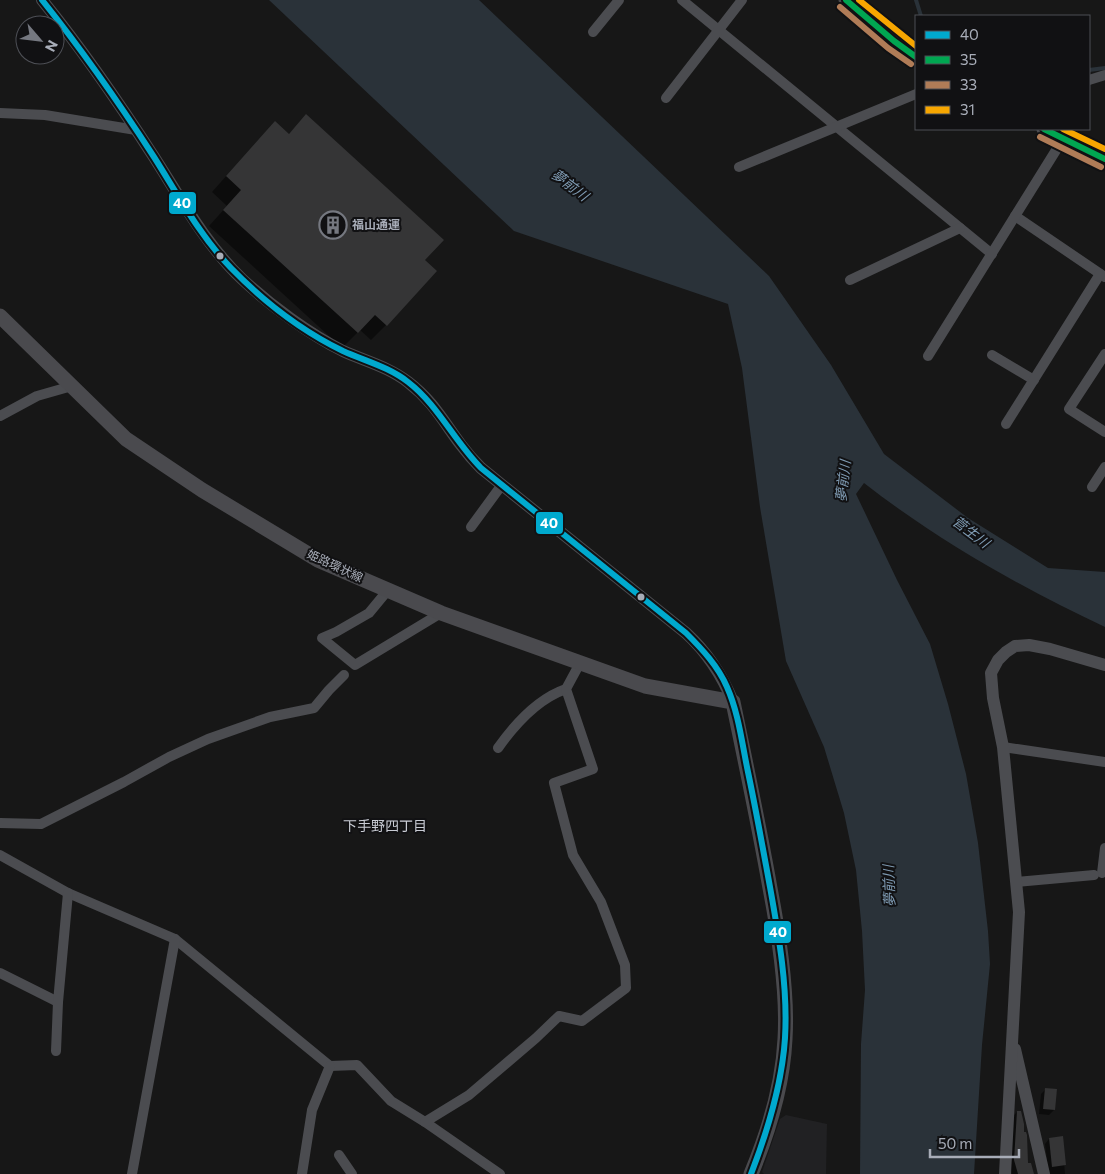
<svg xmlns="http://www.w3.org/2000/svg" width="1105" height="1174" font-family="Commissioner,'Noto Sans JP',sans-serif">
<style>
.built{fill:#212123}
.water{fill:#2a3239}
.shadow{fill:#0007}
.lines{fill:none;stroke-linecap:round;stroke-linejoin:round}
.stream{stroke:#2a3239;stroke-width:4}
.building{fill:#353536}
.minor{stroke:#4b4c50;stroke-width:10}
.tertiary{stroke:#4b4c50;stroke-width:12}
.secondary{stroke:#4a4a4e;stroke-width:15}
.bus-1-casing{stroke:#111113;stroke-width:10}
.bus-2-casing{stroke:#111113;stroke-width:10}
.bus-3-casing{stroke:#111113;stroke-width:10}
.bus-4-casing{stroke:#111113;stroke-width:10}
.bus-1{stroke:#00a9ce;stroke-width:6}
.bus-2{stroke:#00a651;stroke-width:6}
.bus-3{stroke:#b07c57;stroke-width:6}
.bus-4{stroke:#f7a600;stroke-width:6}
.bus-dot{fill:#a8adb8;stroke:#111113;stroke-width:2}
.labels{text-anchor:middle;stroke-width:4;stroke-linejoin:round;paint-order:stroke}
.poi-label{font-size:12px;font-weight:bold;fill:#a8adb8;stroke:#111113;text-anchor:start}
.street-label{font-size:12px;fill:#a8adb8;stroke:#111113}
.water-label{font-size:14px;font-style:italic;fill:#7f9bb3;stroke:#111113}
.neighbourhood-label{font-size:14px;fill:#c9ccd4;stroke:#111113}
.line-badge{stroke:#111113;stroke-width:2}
.badge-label{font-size:14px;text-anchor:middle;font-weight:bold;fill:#fff}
</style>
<rect width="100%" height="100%" fill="#171717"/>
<path class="built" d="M786,1115L827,1124L826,1174H764L762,1172L780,1119Z"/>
<path class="water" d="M269,0H479L769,276L831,365L884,454L968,518L1048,568L1105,572V627C1022,588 937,540 864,483L856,494L897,580L930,644L948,704L966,774L978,843L988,931L990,964L982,1045L974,1174H860L861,1044L865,990L862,931L856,870L844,813L824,747L786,661L760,507L742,368L728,304L514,231Z"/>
<g class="shadow">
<path d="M307,116L423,260L386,325L371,340L360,330L342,348L209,226L227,206L212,192L260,138L288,135Z"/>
<path d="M1046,1089L1054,1110L1049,1115L1039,1114L1041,1094Z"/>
<path d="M1017,1112L1026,1165L1032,1174H1012L1010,1166L1012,1117Z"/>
<path d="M1062,1138L1065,1174H1049L1045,1144L1049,1139Z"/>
</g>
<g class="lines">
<g class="stream">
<path d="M916,0L921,16"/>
<path d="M1089,70L1105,68"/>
</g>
</g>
<g class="building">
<path d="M306,114L444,240L425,260L437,271L387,326L375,315L358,333L223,210L241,190L226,176L275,121L289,134Z"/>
<path d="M1045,1088L1057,1089L1055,1110L1043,1109Z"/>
<path d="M1017,1111H1021L1024,1124V1132H1026L1027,1135L1028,1163H1031L1034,1174H1018L1014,1160Z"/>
<path d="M1063,1136L1066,1165L1052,1167L1049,1138Z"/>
</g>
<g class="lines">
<g class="minor">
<path d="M682,0L992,254"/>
<path d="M593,32L619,0"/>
<path d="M1089,80L1105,75"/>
<path d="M666,98L742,0"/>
<path d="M0,113L45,115L136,130"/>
<path d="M739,167L916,94"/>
<path d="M1015,216L1105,277"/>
<path d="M850,280L960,228"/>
<path d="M1105,354L1069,409L1105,432"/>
<path d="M992,355L1034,380"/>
<path d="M928,356L1063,139"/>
<path d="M0,416L37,396L72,386"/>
<path d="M1006,424L1100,274"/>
<path d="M1092,487L1105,467"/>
<path d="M471,527L501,486"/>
<path d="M388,590L369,613L336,632L322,638L355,665L441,613"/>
<path d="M1003,747L1105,762"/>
<path d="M498,748C515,724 537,699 566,689"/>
<path d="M0,823L41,824L124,782L169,757L208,739L270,717L314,708L329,690L344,675"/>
<path d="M0,855L68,893L175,939L330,1066L357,1065L391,1101L425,1122L500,1174"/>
<path d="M1102,873L1105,848"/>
<path d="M1016,882L1094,875"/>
<path d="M0,973L58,1002"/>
<path d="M56,1051L58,1002L68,893"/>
<path d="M425,1122L469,1095L536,1038L559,1016L582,1021L626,988L625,965L601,902L573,855L554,783L593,769L566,689L580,663"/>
<path d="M339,1155L352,1174"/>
<path d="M132,1174L175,939"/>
<path d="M302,1174L312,1110L330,1066"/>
</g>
<g class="tertiary">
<path d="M42,0C82,49 119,103 154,157C181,199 206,245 242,279C270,305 309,334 343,351C365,361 389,367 408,382C433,401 443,421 461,445C467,453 474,461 481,468L686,633C708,653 722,675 733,702"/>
<path d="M1015,1049L1044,1174"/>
<path d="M1005,1174L1019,912L1003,747L993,698L991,673L998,660L1006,652L1015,646L1029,645L1050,649L1105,665"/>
</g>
<g class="secondary">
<path d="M846,0L894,41L916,57"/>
<path d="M1044,129L1105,159"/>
<path d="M0,316L126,439L202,490L318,560L441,613L645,686L733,702C746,764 759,826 770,888C779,935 788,991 785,1039C783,1083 768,1133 751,1174"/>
</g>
<g class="bus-1-casing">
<path id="bus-1" d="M42,0C82,50 119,103 154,157C178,195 200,236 231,268C263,301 302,331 343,351C365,361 389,367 408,382C438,405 454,441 481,468L686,633C702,649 718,666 727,687C739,714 742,744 748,772C756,810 763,849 770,887C779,937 788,988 785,1038C782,1085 768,1130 751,1174"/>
</g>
<g class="bus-2-casing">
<g id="bus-2">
<path d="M846,0L894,41L916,57"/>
<path d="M1044,129L1105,159"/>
</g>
</g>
<g class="bus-3-casing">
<g id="bus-3">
<path d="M840,7L888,48L911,64"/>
<path d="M1040,137L1101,167"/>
</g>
</g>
<g class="bus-4-casing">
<g id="bus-4">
<path d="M859,0L916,46"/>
<path d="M1063,129L1105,149"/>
</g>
</g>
<use href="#bus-1" class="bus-1"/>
<use href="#bus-2" class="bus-2"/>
<use href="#bus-3" class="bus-3"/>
<use href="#bus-4" class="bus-4"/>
</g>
<defs>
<g id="building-ring" transform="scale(1.4375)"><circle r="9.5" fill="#111113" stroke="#757880" stroke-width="1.5"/><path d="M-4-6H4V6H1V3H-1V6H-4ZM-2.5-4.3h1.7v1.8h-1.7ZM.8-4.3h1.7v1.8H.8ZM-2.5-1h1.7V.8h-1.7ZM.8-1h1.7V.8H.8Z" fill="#757880"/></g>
</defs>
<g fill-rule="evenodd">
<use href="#building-ring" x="333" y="225"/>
</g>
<g class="bus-dot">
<circle cx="220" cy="256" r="4.5"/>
<circle cx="641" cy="597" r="4.5"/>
</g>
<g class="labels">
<g class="poi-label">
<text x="352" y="229">福山通運</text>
</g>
<g class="street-label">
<text transform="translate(335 566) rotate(25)" y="4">姫路環状線</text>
</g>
<g class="water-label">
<text transform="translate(570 185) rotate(37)" y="5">夢前川</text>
<text transform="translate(843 481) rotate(-83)" y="5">夢前川</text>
<text transform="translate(971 532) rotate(37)" y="5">菅生川</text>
<text transform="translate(889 886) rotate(-92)" y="5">夢前川</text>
</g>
<g class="neighbourhood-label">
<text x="385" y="831">下手野四丁目</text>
</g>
</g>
<g class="line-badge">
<rect x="168" y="191" width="29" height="24" rx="5" fill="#00a9ce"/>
<rect x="535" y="511" width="29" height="24" rx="5" fill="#00a9ce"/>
<rect x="763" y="920" width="29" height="24" rx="5" fill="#00a9ce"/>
</g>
<g class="badge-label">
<text x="182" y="208">40</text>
<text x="549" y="528">40</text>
<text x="778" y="937">40</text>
</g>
<rect x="915" y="15" width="175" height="115" fill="#111113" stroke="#4d4f55"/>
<rect x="925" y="31" width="25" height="8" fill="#00a9ce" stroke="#4d4f55"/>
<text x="960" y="40" font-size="15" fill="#a8adb8">40</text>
<rect x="925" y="56" width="25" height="8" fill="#00a651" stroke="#4d4f55"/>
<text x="960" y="65" font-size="15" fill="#a8adb8">35</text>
<rect x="925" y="81" width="25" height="8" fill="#b07c57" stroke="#4d4f55"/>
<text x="960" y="90" font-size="15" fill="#a8adb8">33</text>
<rect x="925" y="106" width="25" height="8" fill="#f7a600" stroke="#4d4f55"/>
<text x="960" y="115" font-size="15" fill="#a8adb8">31</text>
<g transform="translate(40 40) rotate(118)"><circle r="24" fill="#111113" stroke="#4d4f55"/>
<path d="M0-4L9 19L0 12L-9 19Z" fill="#757880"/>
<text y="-8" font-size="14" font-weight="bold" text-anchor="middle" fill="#a8adb8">N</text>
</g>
<path d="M930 1149v8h89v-8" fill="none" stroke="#a8adb8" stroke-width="2.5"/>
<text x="938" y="1149" font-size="15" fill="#a8adb8" stroke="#111113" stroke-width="4" paint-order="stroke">50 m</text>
</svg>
